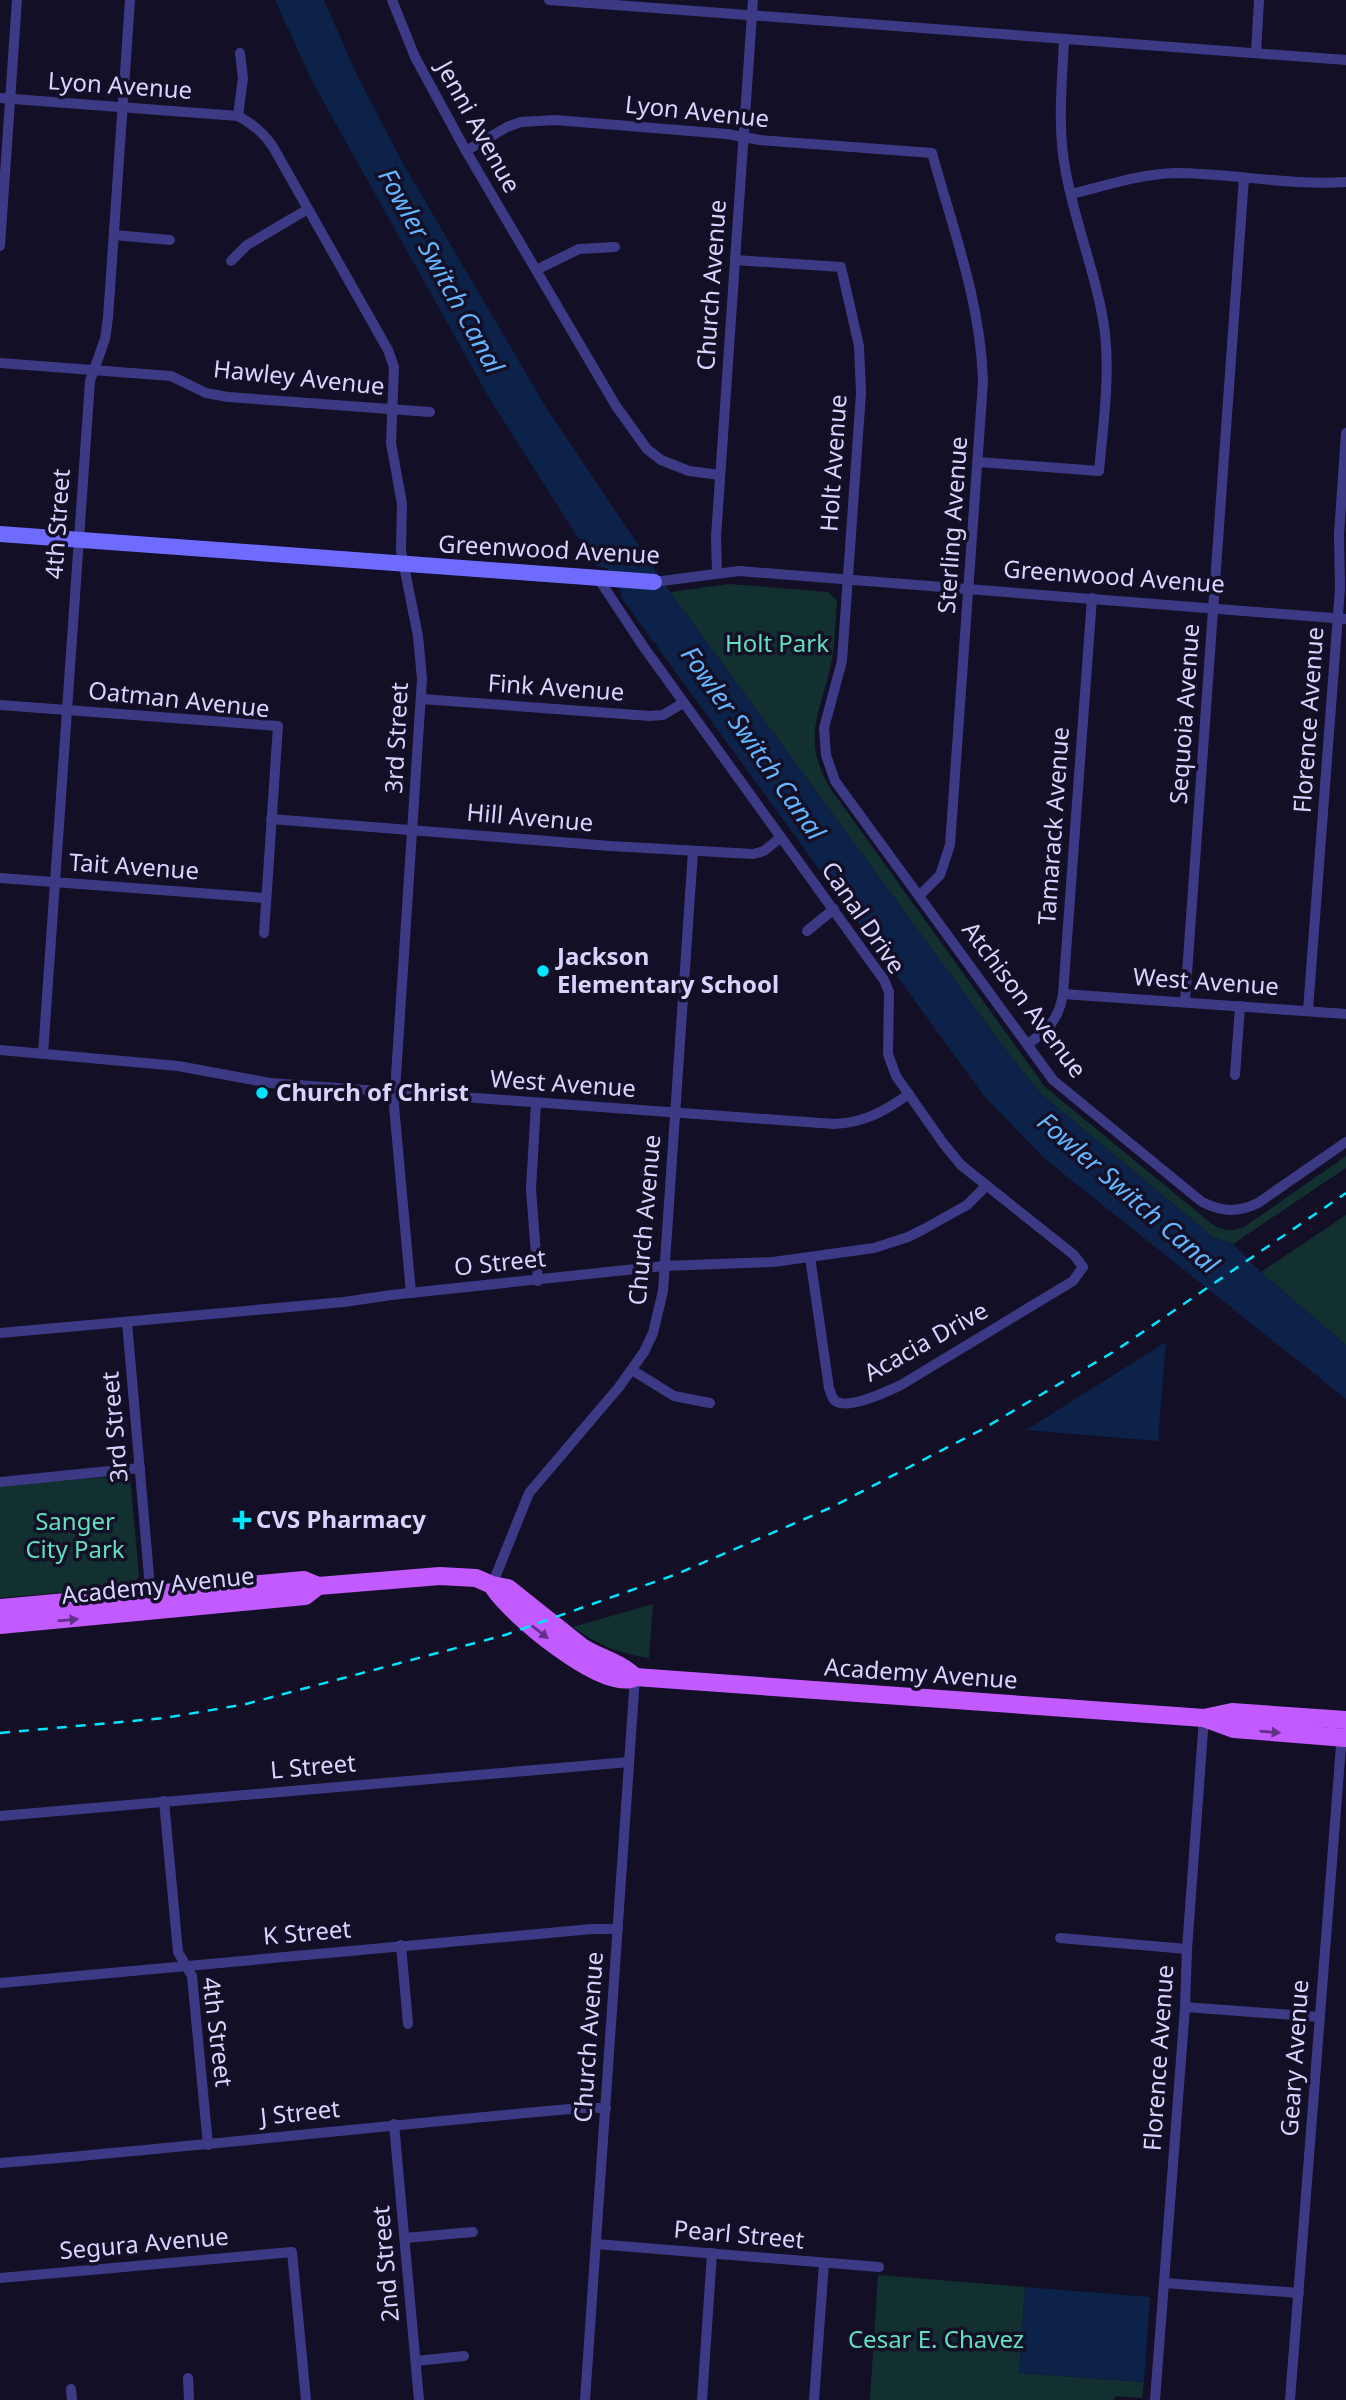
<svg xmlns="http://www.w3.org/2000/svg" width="1346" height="2400" font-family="'Noto Sans',sans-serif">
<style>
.green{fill:#12302f}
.water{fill:#0c2248}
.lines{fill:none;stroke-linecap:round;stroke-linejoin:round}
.street{stroke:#3d3a85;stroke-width:10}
.secondary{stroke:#6f6bff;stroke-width:16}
.primary{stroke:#c25bff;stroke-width:18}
.rail{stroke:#00e5ff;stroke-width:2.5;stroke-dasharray:10 9;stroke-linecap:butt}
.oneway{fill:#623188}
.poi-dot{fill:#00e5ff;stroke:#130f26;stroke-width:2.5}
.labels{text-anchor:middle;stroke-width:7;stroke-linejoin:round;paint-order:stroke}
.street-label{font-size:24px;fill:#d9d4ff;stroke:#130f26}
.park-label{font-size:24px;fill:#5fe0c0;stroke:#130f26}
.poi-label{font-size:24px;font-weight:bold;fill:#d9d4ff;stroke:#130f26;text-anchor:start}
.water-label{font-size:26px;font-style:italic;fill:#62b6ff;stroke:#130f26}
</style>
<rect width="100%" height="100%" fill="#130f26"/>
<g class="green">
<path d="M729,584L828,592L837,600C835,621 836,644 831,664C820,716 801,737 830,788L1045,1087L1212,1224C1224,1231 1231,1232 1244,1227L1346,1156V1168L1233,1244L1213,1237L1041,1094L1008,1053L670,592Z"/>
<path d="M1346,1215V1345L1261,1272Z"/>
<path d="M130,1475L139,1576L133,1586L0,1598V1486Z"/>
<path d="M653,1604L649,1658C620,1654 596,1644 573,1627Z"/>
<path d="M878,2275L1025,2287L1019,2373L1144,2382L1142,2398L1116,2396L1113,2400H870Z"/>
</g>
<g class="water">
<path d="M275,0H324L355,71L401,160L547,409L670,592L1008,1053L1041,1094L1213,1237L1233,1244L1261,1272L1346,1345V1399L1045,1159L984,1096L621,597V592L607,568L596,566L491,401L313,83Z"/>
<path d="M1166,1342L1158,1441L1026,1430Z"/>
<path d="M1025,2287L1150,2297L1144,2382L1019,2373Z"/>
</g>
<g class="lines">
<g class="street">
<path d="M392,0L415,57L466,151L616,406L647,449L661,460L689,471L720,475"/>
<path d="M549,0L1346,60"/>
<path d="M240,53L243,78L238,116C253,124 264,133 273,147L388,350L394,367L391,443L402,504L401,551L418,636L422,679L394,1106L411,1293"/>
<path d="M1256,53L1259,0"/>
<path d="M0,98L238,116"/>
<path d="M466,151L507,127L521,122L555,120L727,134L760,140L932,153C953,229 981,303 983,382L950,845L940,875L919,896"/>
<path d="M1071,194C1105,186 1140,174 1175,173C1232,173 1289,186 1346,182"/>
<path d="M114,235L170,240"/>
<path d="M0,246L17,0"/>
<path d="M735,260L841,267L859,346L861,393L842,661L824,728L826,755L835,781L1053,1080L1202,1202C1223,1212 1237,1213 1258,1203L1346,1142"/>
<path d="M231,261L247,245L308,209"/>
<path d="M536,270L579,249L615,247"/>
<path d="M0,363L171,376L206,393L228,397L430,412"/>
<path d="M978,462L1099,471C1103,426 1110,379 1105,333C1098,279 1076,227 1066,173C1057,129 1062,84 1064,40"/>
<path d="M717,573L716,537L753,0"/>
<path d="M598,578L643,646L884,980L889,992L888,1054L896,1076L943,1143L961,1165L1074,1255L1083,1267L1073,1281L901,1385C888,1391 851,1409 837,1402C832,1400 831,1393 829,1388L810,1257"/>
<path d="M654,582L739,571L1346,619"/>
<path d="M422,699L650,716L663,715L683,703"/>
<path d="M0,705L278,726L264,933"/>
<path d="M271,819L610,846L753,854L764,851L781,837"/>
<path d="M0,878L265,898"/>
<path d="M807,931L834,909"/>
<path d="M1063,994L1346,1014"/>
<path d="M1185,1001L1244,178"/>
<path d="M1308,1010L1340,588L1339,534L1346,433"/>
<path d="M1028,1044C1048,1030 1059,1019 1063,994L1092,598"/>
<path d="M0,1050L178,1066L270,1083L834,1124C864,1123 885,1111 909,1094"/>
<path d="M43,1054L90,381L105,339L108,318L130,0"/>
<path d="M1235,1075L1240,1006"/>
<path d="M536,1103L531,1189L538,1281"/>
<path d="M127,1322L151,1599"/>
<path d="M0,1333L344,1302L391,1295L664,1266L773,1262L874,1248L908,1237L924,1229L967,1205L986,1186"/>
<path d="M632,1370L674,1396L710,1403"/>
<path d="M0,1482L140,1468"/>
<path d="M492,1585L529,1493L619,1387L644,1352L653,1333L663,1291L693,851"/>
<path d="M164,1801L178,1952L192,1976L208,2145"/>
<path d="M0,1816L629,1762"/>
<path d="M1060,1938L1187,1949"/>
<path d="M401,1945L408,2024"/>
<path d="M0,1983L592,1929H618"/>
<path d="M1185,2007L1319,2017"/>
<path d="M394,2124L419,2400"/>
<path d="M0,2163C194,2147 387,2125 581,2108H606"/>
<path d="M405,2238L473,2232"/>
<path d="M596,2244L879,2267"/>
<path d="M0,2278L292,2252L306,2400"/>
<path d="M1164,2283L1299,2293"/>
<path d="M416,2361L464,2356"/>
<path d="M188,2378L189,2400"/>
<path d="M71,2389L72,2400"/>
<path d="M585,2400L635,1677"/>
<path d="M702,2400L712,2253"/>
<path d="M814,2400L824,2263"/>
<path d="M1155,2400L1185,2007L1187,1949L1204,1718"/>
<path d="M1290,2400L1342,1733"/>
</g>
<path class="secondary" d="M0,534L654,582"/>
<g class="primary">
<path d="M492,1585C506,1611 606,1695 635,1677L1204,1718L1234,1729L1346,1738"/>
<path d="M0,1608L304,1580L318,1586L440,1576L476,1578L492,1585L508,1588L582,1647C599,1658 620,1662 635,1677"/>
<path d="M0,1625L305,1596L318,1586"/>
<path d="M1204,1718L1232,1712L1346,1720"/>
</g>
<path class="rail" d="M0,1733L165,1718L246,1704L505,1635L677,1574L830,1508L981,1430L1115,1351L1346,1193"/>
</g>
<defs><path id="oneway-solid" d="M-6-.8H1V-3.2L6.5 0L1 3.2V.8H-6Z" transform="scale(1.75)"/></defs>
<g class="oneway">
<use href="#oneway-solid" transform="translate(68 1620) rotate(-5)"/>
<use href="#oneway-solid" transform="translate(540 1632) rotate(38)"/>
<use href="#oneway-solid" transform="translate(1270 1732) rotate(5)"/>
</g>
<g class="poi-dot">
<circle cx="543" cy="971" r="7"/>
<circle cx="262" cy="1093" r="7"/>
<path d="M238.5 1509.5h7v7h7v7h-7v7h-7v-7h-7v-7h7z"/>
</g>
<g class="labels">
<g class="street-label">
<text transform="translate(120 86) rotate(4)" y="8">Lyon Avenue</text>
<text transform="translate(697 112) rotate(6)" y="8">Lyon Avenue</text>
<text transform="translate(478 127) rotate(61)" y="8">Jenni Avenue</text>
<text transform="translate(712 285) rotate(-86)" y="8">Church Avenue</text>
<text transform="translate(299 378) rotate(6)" y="8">Hawley Avenue</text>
<text transform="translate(834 463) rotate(-86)" y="8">Holt Avenue</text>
<text transform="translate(58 524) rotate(-86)" y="8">4th Street</text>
<text transform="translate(953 525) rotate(-86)" y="8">Sterling Avenue</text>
<text transform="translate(549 550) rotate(3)" y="8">Greenwood Avenue</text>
<text transform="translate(1114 577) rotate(4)" y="8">Greenwood Avenue</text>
<text transform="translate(556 688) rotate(4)" y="8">Fink Avenue</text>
<text transform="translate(179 700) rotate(6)" y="8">Oatman Avenue</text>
<text transform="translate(1185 714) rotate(-86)" y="8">Sequoia Avenue</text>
<text transform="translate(1309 720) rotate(-86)" y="8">Florence Avenue</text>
<text transform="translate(397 738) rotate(-87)" y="8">3rd Street</text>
<text transform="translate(530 818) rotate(5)" y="8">Hill Avenue</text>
<text transform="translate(1054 826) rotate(-86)" y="8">Tamarack Avenue</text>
<text transform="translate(134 867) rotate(4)" y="8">Tait Avenue</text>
<text transform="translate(863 918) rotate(56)" y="8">Canal Drive</text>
<text transform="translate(1206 982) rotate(4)" y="8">West Avenue</text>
<text transform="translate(1024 1000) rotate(53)" y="8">Atchison Avenue</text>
<text transform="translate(563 1084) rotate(4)" y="8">West Avenue</text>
<text transform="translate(645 1220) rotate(-85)" y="8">Church Avenue</text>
<text transform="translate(500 1263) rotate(-6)" y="8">O Street</text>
<text transform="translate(926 1342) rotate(-29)" y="8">Acacia Drive</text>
<text transform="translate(115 1427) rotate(-95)" y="8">3rd Street</text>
<text transform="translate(158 1586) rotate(-6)" y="8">Academy Avenue</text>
<text transform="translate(921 1674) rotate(4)" y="8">Academy Avenue</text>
<text transform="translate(313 1767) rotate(-5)" y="8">L Street</text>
<text transform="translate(307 1933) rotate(-5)" y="8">K Street</text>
<text transform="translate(217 2032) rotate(83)" y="8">4th Street</text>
<text transform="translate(589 2037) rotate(-86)" y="8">Church Avenue</text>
<text transform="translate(1159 2058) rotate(-86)" y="8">Florence Avenue</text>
<text transform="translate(1295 2058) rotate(-86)" y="8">Geary Avenue</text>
<text transform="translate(300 2113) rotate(-6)" y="8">J Street</text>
<text transform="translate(739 2235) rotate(5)" y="8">Pearl Street</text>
<text transform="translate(144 2244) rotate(-5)" y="8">Segura Avenue</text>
<text transform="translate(386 2264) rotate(-95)" y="8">2nd Street</text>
</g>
<g class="park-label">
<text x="777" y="652">Holt Park</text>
<text x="75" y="1530">Sanger<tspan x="75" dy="28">City Park</tspan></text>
<text x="936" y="2348">Cesar E. Chavez</text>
</g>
<g class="poi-label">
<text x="557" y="965">Jackson<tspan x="557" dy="28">Elementary School</tspan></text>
<text x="276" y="1101">Church of Christ</text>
<text x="256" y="1528">CVS Pharmacy</text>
</g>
<g class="water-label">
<text transform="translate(441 271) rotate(61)" y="9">Fowler Switch Canal</text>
<text transform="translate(753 743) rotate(55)" y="9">Fowler Switch Canal</text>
<text transform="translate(1128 1193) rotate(41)" y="9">Fowler Switch Canal</text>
</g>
</g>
</svg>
